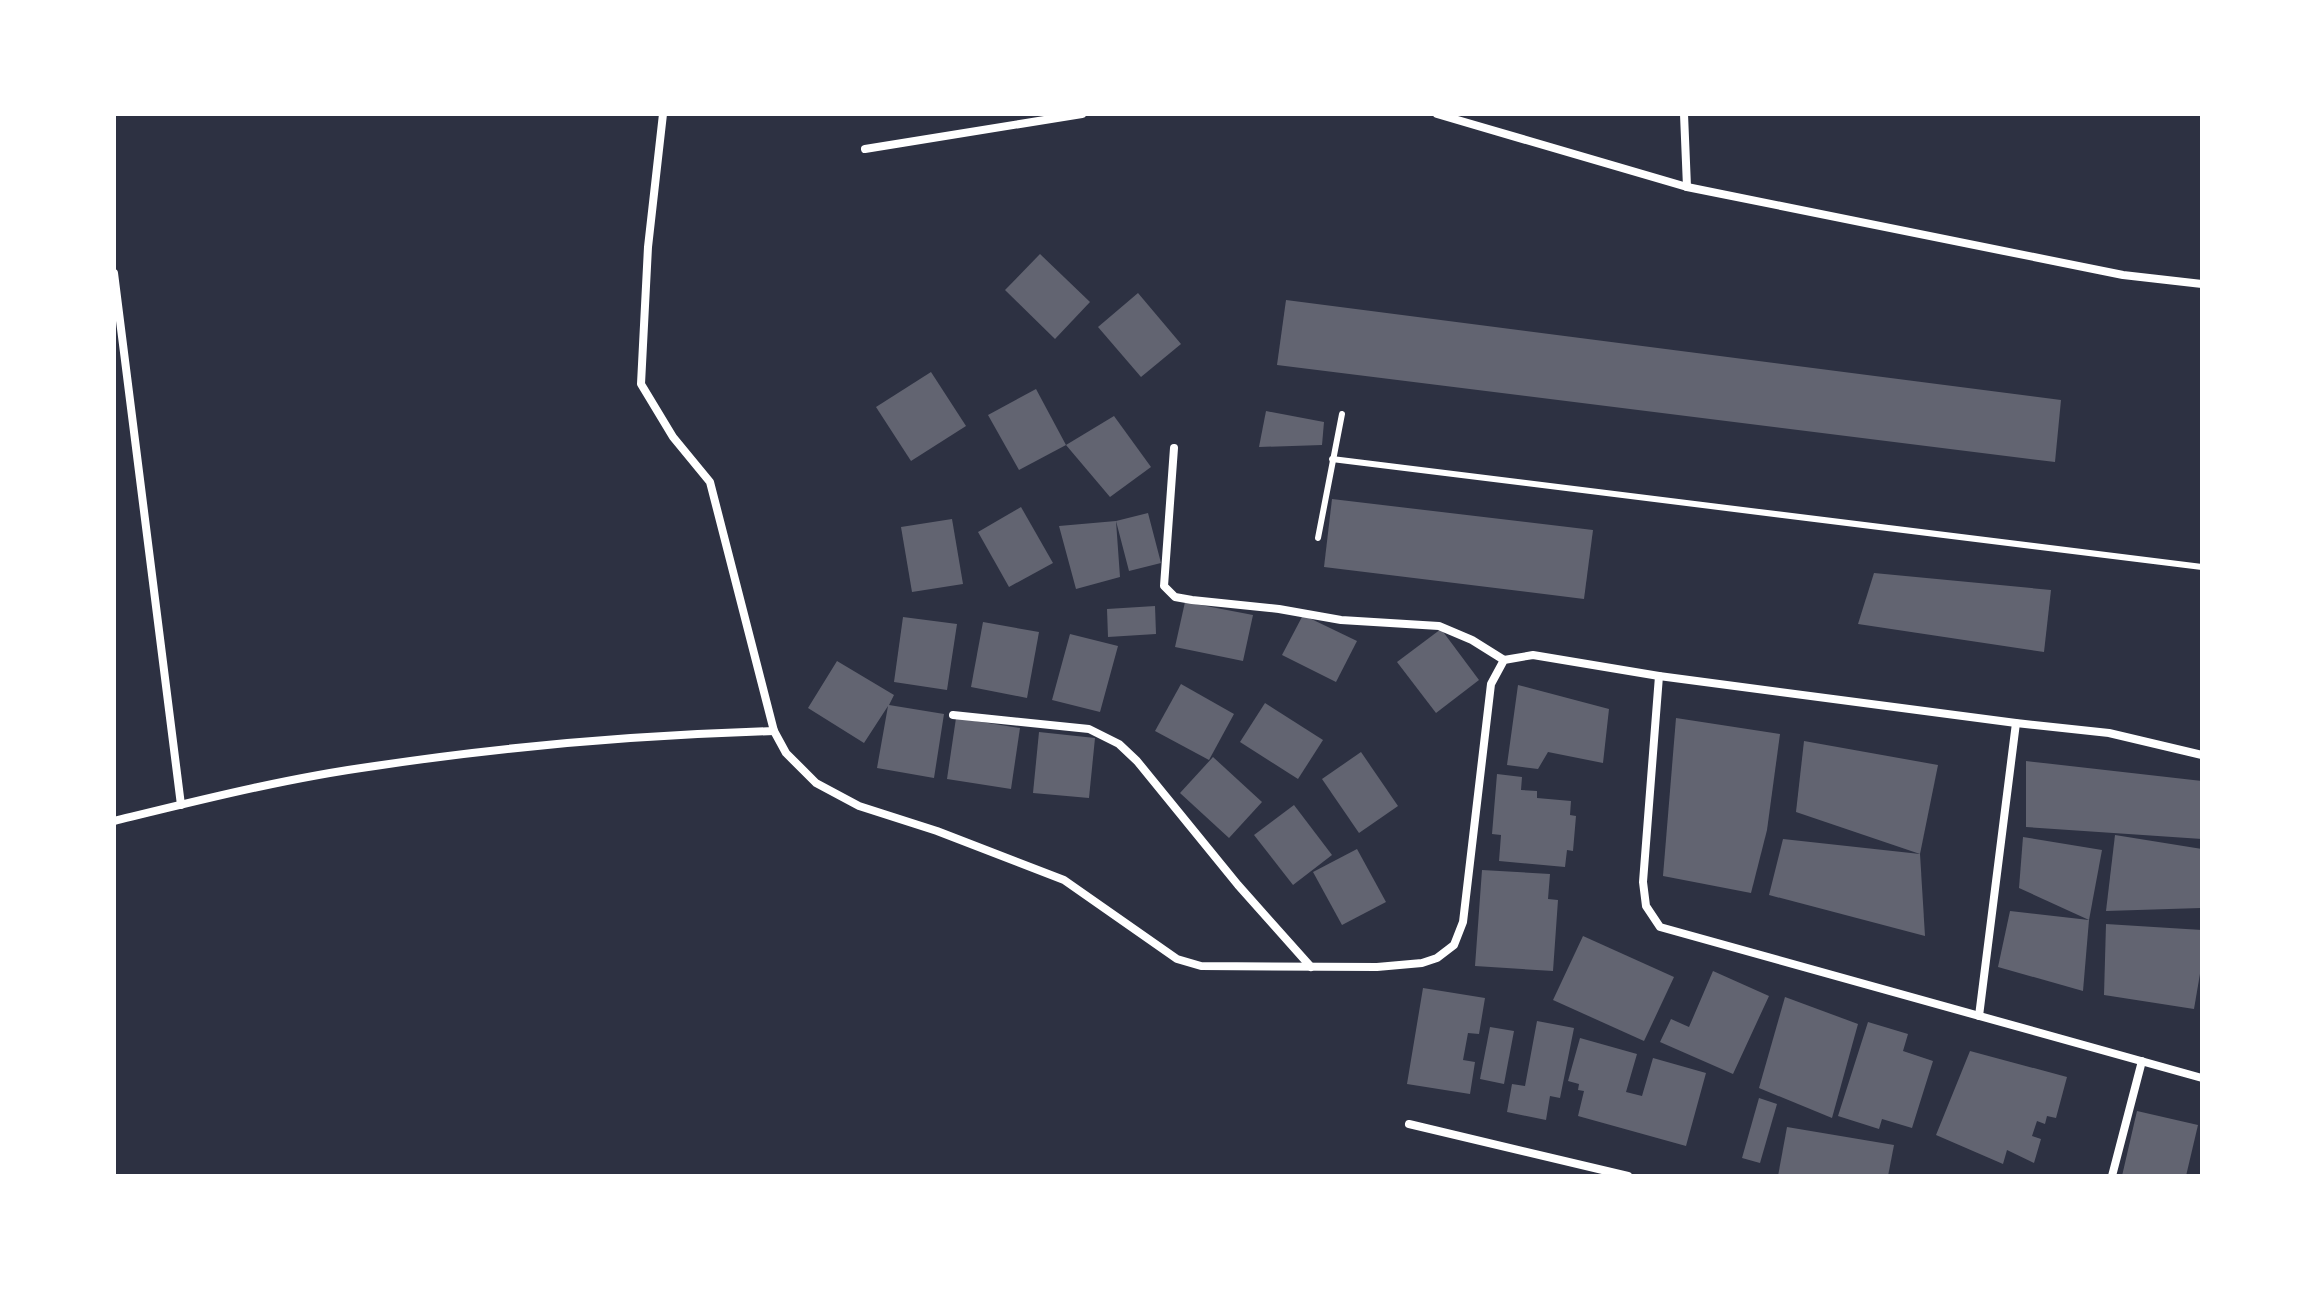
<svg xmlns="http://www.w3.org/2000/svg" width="2316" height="1290" font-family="'Zilla Slab',serif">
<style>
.building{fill:#626471}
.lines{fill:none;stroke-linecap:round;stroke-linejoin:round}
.service{stroke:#fff;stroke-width:6}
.minor{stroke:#fff;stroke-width:8}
</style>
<rect width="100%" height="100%" fill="#2d3142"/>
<g class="building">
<path d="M1040,254L1090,302L1055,339L1005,290Z"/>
<path d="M1138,293L1181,344L1141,377L1098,327Z"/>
<path d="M1286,300L2061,400L2055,462L1277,365Z"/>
<path d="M931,372L966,426L911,461L876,407Z"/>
<path d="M1036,389L1066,445L1019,470L988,415Z"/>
<path d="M1266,411L1324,422L1322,445L1259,447Z"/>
<path d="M1114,416L1151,467L1110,497L1066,445Z"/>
<path d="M1332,499L1593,530L1584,599L1324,567Z"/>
<path d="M1021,507L1053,563L1009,587L978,532Z"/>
<path d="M1148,513L1161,563L1129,571L1116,521L1120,577L1076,589L1059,526L1116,521Z"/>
<path d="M952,519L963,584L912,592L901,527Z"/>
<path d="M1874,573L2051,590L2044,652L1858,624Z"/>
<path d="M1185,602L1253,615L1243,661L1175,647Z"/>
<path d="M1155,606L1156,634L1108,637L1107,609Z"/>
<path d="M1303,615L1357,641L1336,682L1282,655Z"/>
<path d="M903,617L957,624L947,690L894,682Z"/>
<path d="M983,622L1039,632L1027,698L971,687Z"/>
<path d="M1441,629L1479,680L1436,713L1397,662Z"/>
<path d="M1070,634L1118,646L1100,712L1052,700Z"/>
<path d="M837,661L894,695L889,705L944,714L934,778L877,768L888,706L864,743L808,708Z"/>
<path d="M1181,684L1234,714L1209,760L1155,731Z"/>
<path d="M1518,685L1609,709L1603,763L1548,752L1538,769L1507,765Z"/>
<path d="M1265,703L1323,740L1298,779L1240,742Z"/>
<path d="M956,718L1020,728L1011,789L947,779Z"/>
<path d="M1676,718L1780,734L1767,830L1751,893L1663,876Z"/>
<path d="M1039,732L1095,738L1089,798L1033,793Z"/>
<path d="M1804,741L1938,765L1920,854L1796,812Z"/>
<path d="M1361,752L1398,806L1359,833L1322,779Z"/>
<path d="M1213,757L1262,802L1229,838L1180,793Z"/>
<path d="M2026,761L2202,781V839L2026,827Z"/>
<path d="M1497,774L1522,777L1521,790L1537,791V798L1571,801L1570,815L1576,816L1573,851L1567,850L1565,867L1499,861L1501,835L1492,834Z"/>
<path d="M1294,805L1332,855L1293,885L1254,835Z"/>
<path d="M2115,835L2202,849L2201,908L2106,911Z"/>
<path d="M2023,837L2102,850L2089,920L2019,888Z"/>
<path d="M1783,839L1920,854L1925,936L1769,895Z"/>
<path d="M1357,849L1386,902L1342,925L1313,872Z"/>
<path d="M1482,870L1550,874L1548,899L1558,900L1553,971L1475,966Z"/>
<path d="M2010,911L2089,920L2083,991L1998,967Z"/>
<path d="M2106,924L2202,930V962L2194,1009L2104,995Z"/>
<path d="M1583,936L1674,977L1644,1041L1553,1000Z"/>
<path d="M1713,971L1769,996L1733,1074L1660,1042L1671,1019L1689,1027Z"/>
<path d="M1423,988L1485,998L1479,1034L1468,1033L1463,1060L1475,1062L1470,1094L1407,1084Z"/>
<path d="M1785,997L1858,1024L1832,1118L1759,1088Z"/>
<path d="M1537,1021L1574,1028L1560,1098L1550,1096L1546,1120L1507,1112L1512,1084L1525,1086Z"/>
<path d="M1868,1022L1908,1034L1903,1051L1933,1061L1912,1128L1882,1119L1879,1129L1838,1116Z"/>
<path d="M1490,1027L1514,1031L1504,1084L1480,1079Z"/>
<path d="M1580,1038L1637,1054L1626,1092L1642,1096L1653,1058L1706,1073L1686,1146L1578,1116L1584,1091L1578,1090L1579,1084L1568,1081Z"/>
<path d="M1970,1051L2067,1077L2056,1118L2047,1116L2045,1124L2037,1121L2032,1136L2041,1139L2034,1163L2007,1150L2003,1164L1936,1135Z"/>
<path d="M1759,1098L1777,1104L1760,1163L1742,1158Z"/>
<path d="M2137,1111L2198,1125L2186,1176H2122Z"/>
<path d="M1787,1127L1894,1145L1888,1176H1778Z"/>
</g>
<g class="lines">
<g class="service">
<path d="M1332,459L2202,567"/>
<path d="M1318,538L1342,414"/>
</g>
<g class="minor">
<path d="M663,114L648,247L641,384L673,437L710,482L774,731L786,753L816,783L859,806L937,831L1064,880L1177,959L1201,966L1377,967L1422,963L1437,958L1454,945L1463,922L1491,684L1504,660L1533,655L1659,676L2016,723L2109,733L2202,755"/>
<path d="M1437,114L1687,187L2123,275L2202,284"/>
<path d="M1684,114L1687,187"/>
<path d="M865,149L1082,114"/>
<path d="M114,273L181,805"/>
<path d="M1174,448L1164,586L1175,597L1192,600L1279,609L1341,620L1439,626L1472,640L1504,660"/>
<path d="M1659,676L1643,882L1646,906L1660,927L2202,1078"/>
<path d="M953,715L1089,729L1119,744L1137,761L1238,885L1311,967"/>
<path d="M114,821C200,800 287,778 375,766C507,746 641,735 774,731"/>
<path d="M1979,1016L2016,723"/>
<path d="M1409,1124L1628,1176"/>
<path d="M2112,1176L2142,1061"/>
</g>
</g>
<rect width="2316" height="1290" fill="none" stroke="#ffffff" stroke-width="232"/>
</svg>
